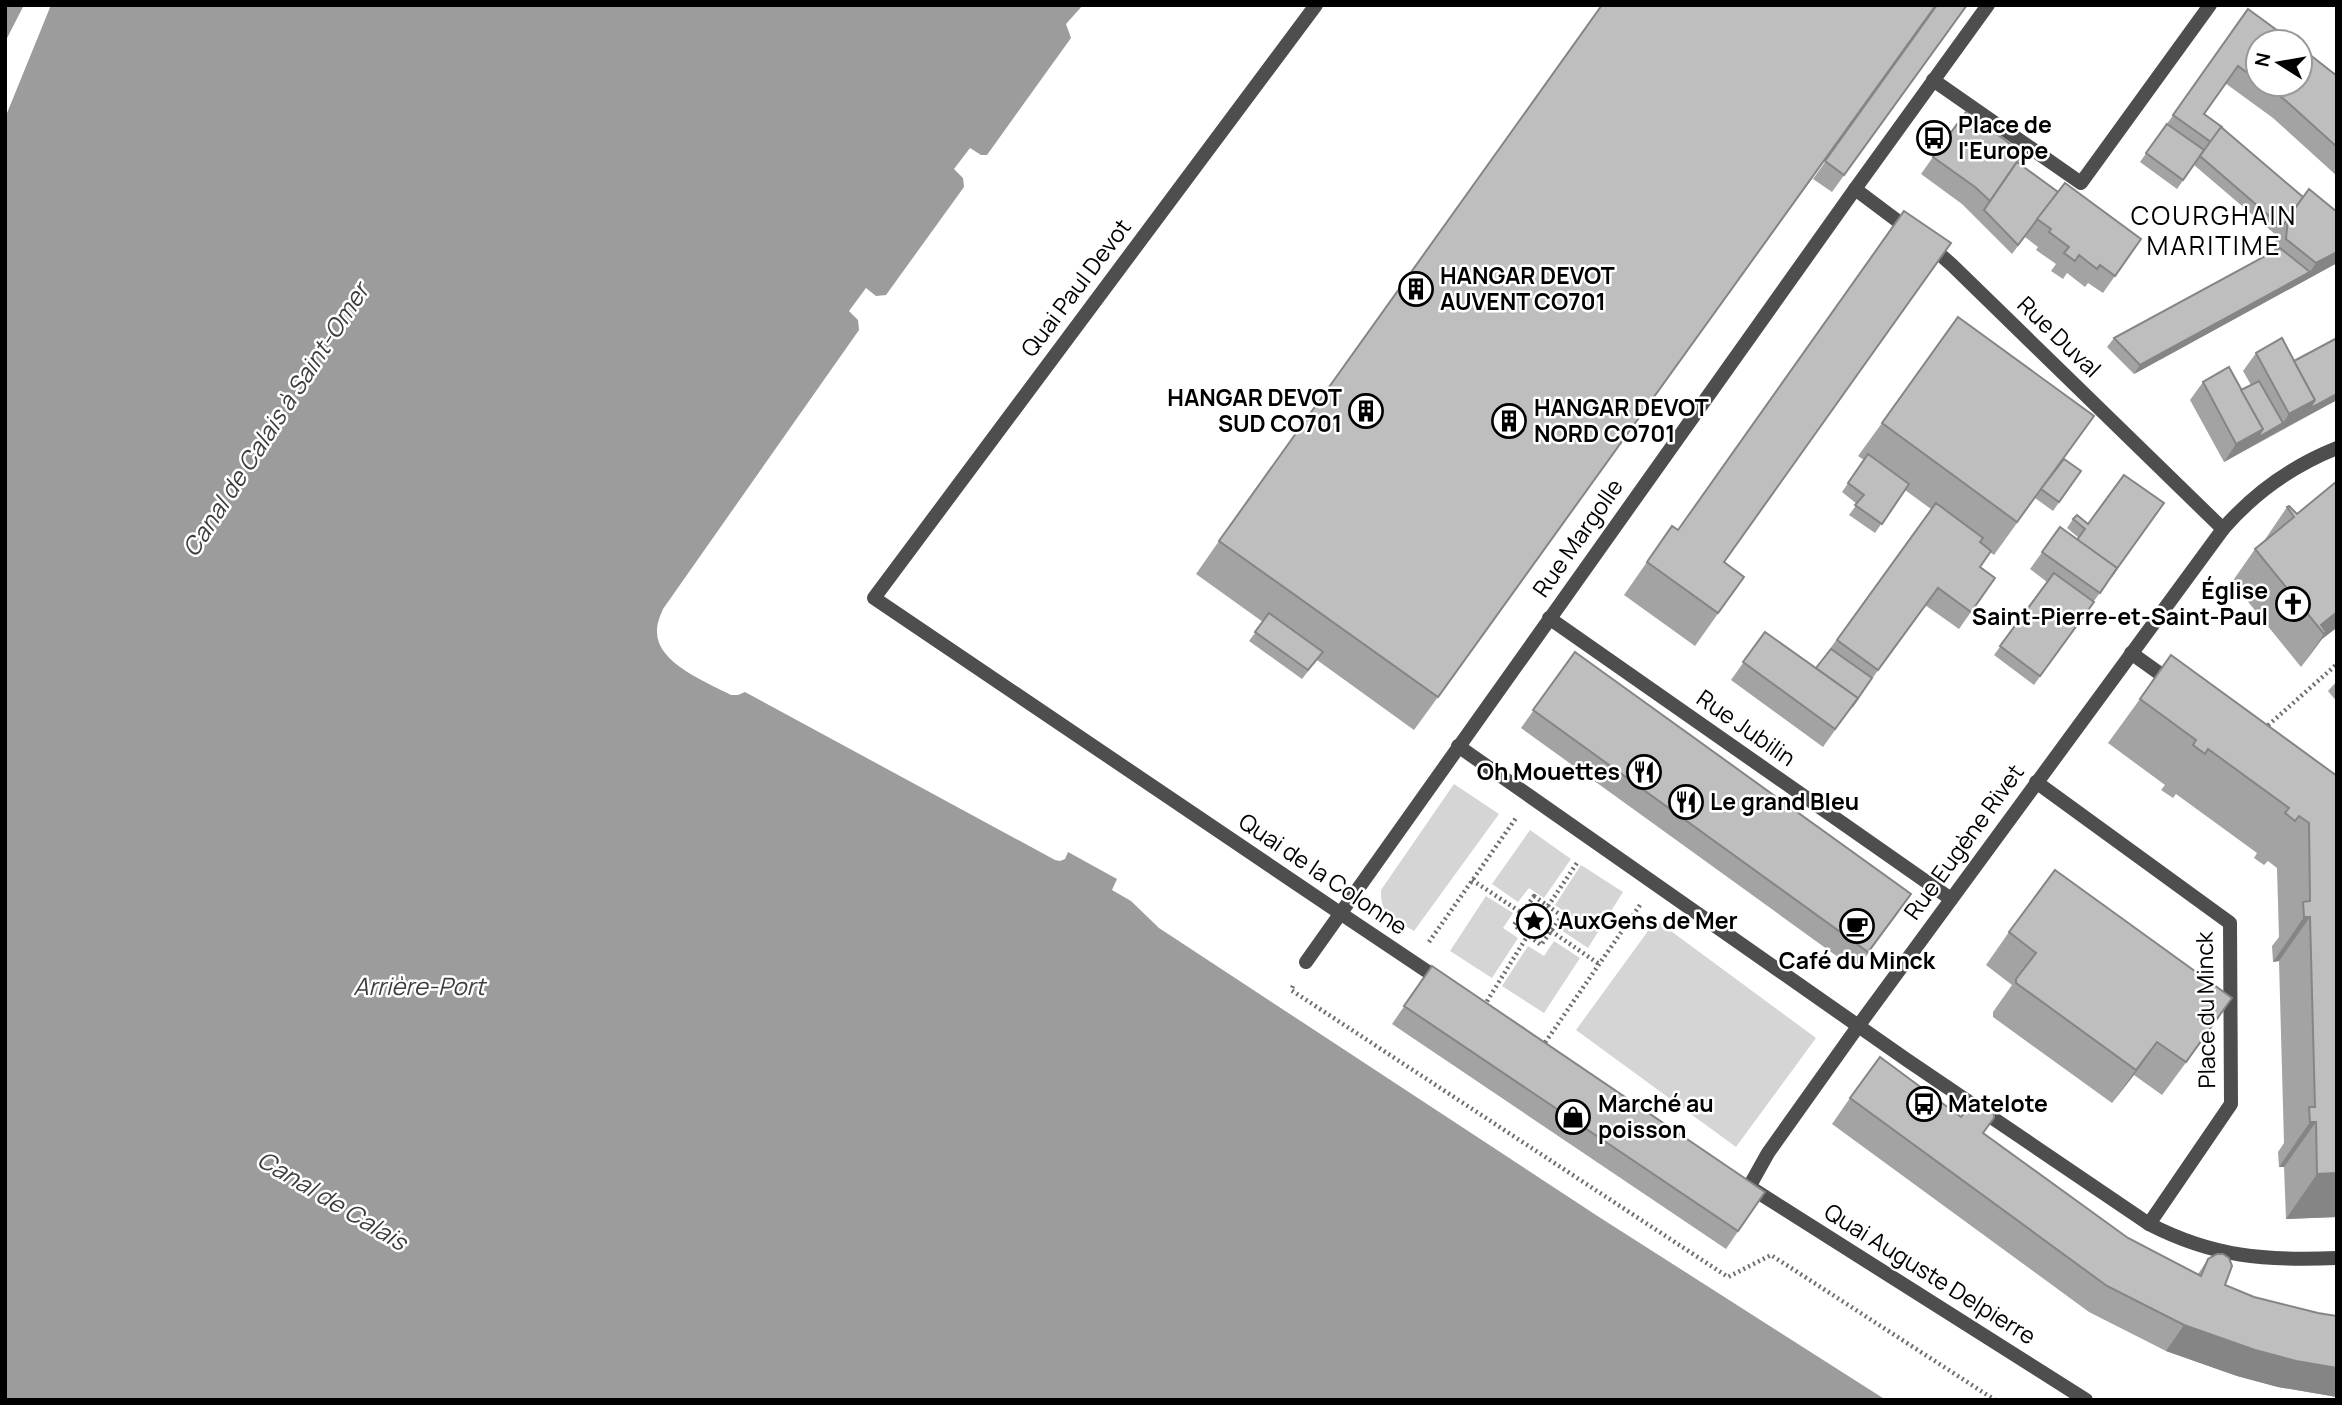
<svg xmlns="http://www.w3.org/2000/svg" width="2342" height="1405" font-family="Manrope,sans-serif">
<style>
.green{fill:#d5d5d5}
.water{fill:#9c9c9c}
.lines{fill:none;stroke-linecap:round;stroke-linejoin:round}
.path{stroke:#707070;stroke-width:4.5;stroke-dasharray:2 3.5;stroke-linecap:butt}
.service{stroke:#4e4e4e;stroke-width:14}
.minor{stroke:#4e4e4e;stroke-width:14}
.wall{fill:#a3a3a3}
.shaded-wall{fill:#858585}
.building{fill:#bebebe;stroke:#858585;stroke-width:2}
.labels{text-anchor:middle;stroke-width:5;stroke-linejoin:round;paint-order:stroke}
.poi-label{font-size:23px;font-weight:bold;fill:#000;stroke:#fff;text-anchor:start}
.street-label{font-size:23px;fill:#000;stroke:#fff}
.water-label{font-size:24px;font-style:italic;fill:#3d3d3d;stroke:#fff}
.quarter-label{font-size:26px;letter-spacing:2px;fill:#000;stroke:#fff}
</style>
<rect width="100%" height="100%" fill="#fff"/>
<g class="green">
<path d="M1454,784L1499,814L1414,931C1394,919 1380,916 1381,890Z"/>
<path d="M1530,830L1571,859L1544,898L1529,888L1518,902L1492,884Z"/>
<path d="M1581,865L1623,892L1588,948L1561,930L1571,916L1555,905Z"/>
<path d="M1486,896L1513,913L1503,928L1518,938L1492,978L1450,951Z"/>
<path d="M1656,920L1816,1038L1736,1147L1576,1030Z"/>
<path d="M1554,941L1580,958L1544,1013L1502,986L1528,946L1544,956Z"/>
</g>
<g class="water">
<path d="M5,5H24L5,42Z"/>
<path d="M51,5H1083L1066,24L1071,38L987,155H981L970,148L954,169L963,178L964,187L886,295L876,296L866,288L849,311L858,320L859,330L663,609C660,616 657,623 657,631C656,663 707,682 731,695H738L745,692L1055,860L1060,861L1065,859L1068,852L1117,879L1112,890L1131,901L1159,928L1599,1217L1886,1400H5V118Z"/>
</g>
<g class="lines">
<g class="path">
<path d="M2264,729L2337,664"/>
<path d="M1472,880L1522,913"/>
<path d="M1534,896L1562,916L1541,945L1514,925Z"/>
<path d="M1548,906L1577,863"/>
<path d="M1551,931L1599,964"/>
<path d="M1429,942L1516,818"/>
<path d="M1293,986L1291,990L1728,1277L1771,1255L1995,1400"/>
<path d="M1484,1006L1528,935"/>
<path d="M1542,1047L1640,905"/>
</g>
<path class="service" d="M1316,5L874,598L1340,913"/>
<g class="minor">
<path d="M1933,80L2081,183L2210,5"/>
<path d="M1855,189L1911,231"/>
<path d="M1927,243L1952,265L2223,529"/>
<path d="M1549,618L1951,899"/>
<path d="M2131,653L2173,683"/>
<path d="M1458,746L1907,1060L2149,1224C2213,1257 2265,1261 2337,1258"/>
<path d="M2036,782L2230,923L2231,1104L2149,1224"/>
<path d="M1340,913L1443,982"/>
<path d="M1306,962L1855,189L1988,5"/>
<path d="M1748,1186L2086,1400"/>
<path d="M1749,1187L1768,1153L1859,1025L2223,529C2255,492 2292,466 2337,448"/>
</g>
</g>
<g class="wall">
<path d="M1937,5H1967L1832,192L1813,179Z"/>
<path d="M1937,5L1414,730L1317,660L1302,679L1249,641L1263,622L1196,574L1219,541Z"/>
<path d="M2248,9L2258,42V84H2300L2337,76V176L2273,118L2225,83L2204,114L2221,127L2303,197L2337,212V263L2134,374L2107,347L2114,338L2274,251L2276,235L2194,165L2177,189L2140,162Z"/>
<path d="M1933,157L2017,162L2058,192L2141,239L2103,293L2088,283L2085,287L2067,273L2063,279L2051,271L2056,264L2036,250L2038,247L2025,237L2027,234L2012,254L1962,204L1921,174Z"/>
<path d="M2337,338V400L2224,462L2190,400L2203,382L2241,390L2251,385L2243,371L2256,353L2294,361Z"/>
<path d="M1882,423L2064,459L2081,471L2053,511L2035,498L1994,555L1990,552L1980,567L1995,578L1959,629L1925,605L1823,747L1731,680L1765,632L1816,668L1931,509L1905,490L1875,533L1849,515L1857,504L1842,492L1864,460L1858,456Z"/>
<path d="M2337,481V632L2335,629L2322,639L2301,667L2232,582L2255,549L2264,541L2287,507L2297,514Z"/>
<path d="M2164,503L2034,685L1994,655L2047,582L2030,569L2060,527L2077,540L2079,538L2067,528L2073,519L2088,524Z"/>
<path d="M1672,526L1744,577L1695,646L1624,595Z"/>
<path d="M1575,652L1899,912L1856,970L1521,728Z"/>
<path d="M2337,681V702L2328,691Z"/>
<path d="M2140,699L2337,776V1217L2286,1219L2284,1167H2279L2278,1152L2284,1143L2279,961L2273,962L2272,946L2279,937L2277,868L2268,861L2264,865L2254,858L2257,853L2176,794L2173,798L2161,790L2165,785L2108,743Z"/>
<path d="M2009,932L2209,1031L2162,1095L2134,1075L2112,1103L1993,1017V1012L2012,985L1986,965Z"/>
<path d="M1432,966L1765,1192L1726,1249L1392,1024Z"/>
<path d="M1850,1098L1983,1133L2128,1238L2198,1274L2208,1259L2225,1285L2254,1297L2318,1313L2337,1316V1397L2278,1387L2237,1376L2166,1351L2089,1312L1832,1124Z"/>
</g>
<g class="shaded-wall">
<path d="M1937,5L1414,730L1438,697Z"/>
<path d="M2337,252V263L2134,374L2140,365L2310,272L2316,263Z"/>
<path d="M2337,394V400L2277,432L2289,414L2315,400Z"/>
<path d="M2283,423L2277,432L2224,462L2236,444L2263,429Z"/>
<path d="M2337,612V625L2335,629L2322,639L2301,667L2324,634L2321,625Z"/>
<path d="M2304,917H2310L2279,961L2273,962Z"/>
<path d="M2232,998L2209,1031L2162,1095L2186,1062Z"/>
<path d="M2157,1042L2134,1075L2112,1103L2136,1070Z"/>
<path d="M2310,1122H2316L2284,1167H2279Z"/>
<path d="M2337,1173V1217L2286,1219L2317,1174Z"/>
<path d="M2184,1325L2337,1368V1397L2278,1387L2237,1376L2166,1351Z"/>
</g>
<g class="building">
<path d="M1602,5H1936L1438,697L1219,541Z"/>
<path d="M1937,5H1967L1844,175L1825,161Z"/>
<path d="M2248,9L2293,42H2258V81L2238,66L2204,114L2222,127L2211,142L2173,115Z"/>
<path d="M2300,47L2337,76V147L2285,100L2263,84H2300Z"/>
<path d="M1966,112L2023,153L1990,201L1975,187L1933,157Z"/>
<path d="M2167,124L2204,150L2183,180L2146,153Z"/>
<path d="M2221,127L2303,197L2282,227L2200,156Z"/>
<path d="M2017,162L2058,192L2018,245L1984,210Z"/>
<path d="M2065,183L2141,239L2115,276L2100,265L2097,269L2079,255L2075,261L2064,253L2069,247L2049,232L2051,229L2037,219Z"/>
<path d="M2309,189L2337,212V252L2316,263L2286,239L2288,218Z"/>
<path d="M1904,211L1951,243L1724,562L1744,577L1718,613L1647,562L1672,526L1678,530Z"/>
<path d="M2280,248L2310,272L2140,365L2114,338Z"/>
<path d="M1958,317L2094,416L2017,522L1882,423Z"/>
<path d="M2282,338L2315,400L2289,414L2256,353Z"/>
<path d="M2337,338V394L2309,409L2315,400L2294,361Z"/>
<path d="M2229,367L2263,429L2236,444L2203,382Z"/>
<path d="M2259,381L2283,423L2257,438L2263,429L2241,390Z"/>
<path d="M1868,454L1909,484L1882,524L1855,505L1864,495L1848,483Z"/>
<path d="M2064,459L2081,471L2059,502L2041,489Z"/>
<path d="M2124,475L2164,503L2111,577L2117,568L2077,540L2085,529L2073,519L2077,515L2088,524Z"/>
<path d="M2337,481V612L2321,625L2326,632L2324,634L2255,549L2294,517L2287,507L2289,506L2297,514Z"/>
<path d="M1936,503L1983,538L1980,542L1991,551L1980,567L1995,578L1971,612L1938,588L1878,670L1837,640Z"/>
<path d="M2060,527L2117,568L2100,593L2042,552Z"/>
<path d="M2054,573L2094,602L2040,676L2000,646Z"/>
<path d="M1269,613L1323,652L1308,670L1255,632Z"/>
<path d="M1765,632L1858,698L1835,729L1743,662Z"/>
<path d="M1831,649L1872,678L1852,707L1858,698L1816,668Z"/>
<path d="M1575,652L1911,894L1868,952L1533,710Z"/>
<path d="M2171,655L2337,776V1173L2317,1174L2316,1122H2310L2309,1107H2315L2310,917H2304L2303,902L2310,901L2309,823L2299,816L2295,821L2285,813L2289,808L2208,749L2205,754L2193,745L2196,740L2140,699Z"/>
<path d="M2055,870L2232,998L2186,1062L2157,1042L2136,1070L2016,983V979L2036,953L2009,932Z"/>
<path d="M1432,966L1765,1192L1738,1231L1404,1006Z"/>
<path d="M1880,1057L1961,1117L1974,1101L1983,1099L1989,1102L1994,1110V1118L1983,1133L2128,1238L2201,1276L2208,1259L2217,1254H2223L2229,1258L2232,1266L2225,1285L2254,1297L2318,1313L2337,1316V1368L2296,1361L2255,1350L2184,1325L2107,1286L1850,1098Z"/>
</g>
<defs>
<g id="bus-ring" transform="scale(1.75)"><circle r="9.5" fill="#fff" stroke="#000" stroke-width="1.5"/><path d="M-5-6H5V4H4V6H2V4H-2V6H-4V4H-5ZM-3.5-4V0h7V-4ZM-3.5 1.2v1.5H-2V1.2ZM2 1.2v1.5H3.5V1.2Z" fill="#000"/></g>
<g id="building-ring" transform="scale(1.75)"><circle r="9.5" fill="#fff" stroke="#000" stroke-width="1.5"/><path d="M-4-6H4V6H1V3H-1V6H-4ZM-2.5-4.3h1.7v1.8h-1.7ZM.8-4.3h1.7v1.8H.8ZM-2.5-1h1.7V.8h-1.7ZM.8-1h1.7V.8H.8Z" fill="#000"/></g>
<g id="church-ring" transform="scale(1.75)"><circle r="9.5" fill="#fff" stroke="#000" stroke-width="1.5"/><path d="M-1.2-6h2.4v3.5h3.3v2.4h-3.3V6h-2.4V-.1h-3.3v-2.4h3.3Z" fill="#000"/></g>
<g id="restaurant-ring" transform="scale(1.75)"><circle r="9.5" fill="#fff" stroke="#000" stroke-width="1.5"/><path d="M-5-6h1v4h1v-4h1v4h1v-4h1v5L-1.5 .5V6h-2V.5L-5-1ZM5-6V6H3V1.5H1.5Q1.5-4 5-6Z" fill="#000"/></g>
<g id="sight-ring" transform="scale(1.75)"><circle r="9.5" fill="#fff" stroke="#000" stroke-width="1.5"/><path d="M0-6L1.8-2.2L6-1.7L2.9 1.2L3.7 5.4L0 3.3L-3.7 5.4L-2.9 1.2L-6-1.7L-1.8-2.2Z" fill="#000"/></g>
<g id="cafe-ring" transform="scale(1.75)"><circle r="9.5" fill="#fff" stroke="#000" stroke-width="1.5"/><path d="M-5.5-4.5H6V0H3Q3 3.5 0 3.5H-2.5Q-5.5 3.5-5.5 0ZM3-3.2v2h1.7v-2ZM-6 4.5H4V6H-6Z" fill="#000"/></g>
<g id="shop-ring" transform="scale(1.75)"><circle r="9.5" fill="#fff" stroke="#000" stroke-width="1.5"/><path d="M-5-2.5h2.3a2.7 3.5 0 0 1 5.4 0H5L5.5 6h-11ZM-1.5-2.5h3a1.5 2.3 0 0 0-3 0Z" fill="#000"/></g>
</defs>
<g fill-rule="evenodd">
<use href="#bus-ring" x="1934" y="138"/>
<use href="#building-ring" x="1416" y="289"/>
<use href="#building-ring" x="1366" y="411"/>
<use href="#building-ring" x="1509" y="421"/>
<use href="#church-ring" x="2293" y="604"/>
<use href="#restaurant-ring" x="1644" y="772"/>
<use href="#restaurant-ring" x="1686" y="802"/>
<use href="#sight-ring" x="1534" y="921"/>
<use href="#cafe-ring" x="1857" y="926"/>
<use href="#bus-ring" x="1924" y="1104"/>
<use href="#shop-ring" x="1573" y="1117"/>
</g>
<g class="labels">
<g class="poi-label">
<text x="1958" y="133">Place de<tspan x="1958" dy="26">l'Europe</tspan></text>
<text x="1440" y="284">HANGAR DEVOT<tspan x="1440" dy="26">AUVENT CO701</tspan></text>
<text x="1342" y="406" text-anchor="end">HANGAR DEVOT<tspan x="1342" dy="26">SUD CO701</tspan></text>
<text x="1534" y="416">HANGAR DEVOT<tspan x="1534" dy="26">NORD CO701</tspan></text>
<text x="2268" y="599" text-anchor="end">Église<tspan x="2268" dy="26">Saint-Pierre-et-Saint-Paul</tspan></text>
<text x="1620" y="780" text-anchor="end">Oh Mouettes</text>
<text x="1710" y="810">Le grand Bleu</text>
<text x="1558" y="929">AuxGens de Mer</text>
<text x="1857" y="969" text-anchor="middle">Café du Minck</text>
<text x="1598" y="1112">Marché au<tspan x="1598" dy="26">poisson</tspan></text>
<text x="1948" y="1112">Matelote</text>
</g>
<g class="street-label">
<text transform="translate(1076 288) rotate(-53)" y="8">Quai Paul Devot</text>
<text transform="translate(2059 337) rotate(44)" y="8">Rue Duval</text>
<text transform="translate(1578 538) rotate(-55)" y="8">Rue Margolle</text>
<text transform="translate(1746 728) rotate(35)" y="8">Rue Jubilin</text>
<text transform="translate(1964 842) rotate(-54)" y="8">Rue Eugène Rivet</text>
<text transform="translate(1323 874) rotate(34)" y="8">Quai de la Colonne</text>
<text transform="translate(2206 1010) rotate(-91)" y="8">Place du Minck</text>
<text transform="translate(1930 1274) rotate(32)" y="8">Quai Auguste Delpierre</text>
</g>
<g class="water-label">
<text transform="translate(276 420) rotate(-57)" y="8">Canal de Calais à Saint-Omer</text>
<text x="419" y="995">Arrière-Port</text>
<text transform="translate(332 1201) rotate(31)" y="8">Canal de Calais</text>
</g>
<g class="quarter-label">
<text x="2214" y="225">COURGHAIN<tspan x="2214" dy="30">MARITIME</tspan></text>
</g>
</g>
<rect width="2342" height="1405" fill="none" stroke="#000000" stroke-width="14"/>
<g transform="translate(2279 63) rotate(281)"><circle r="33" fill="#ffffff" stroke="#999999" stroke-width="2"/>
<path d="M0-5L12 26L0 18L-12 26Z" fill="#000000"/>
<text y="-10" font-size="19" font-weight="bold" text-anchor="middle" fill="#000000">N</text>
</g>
</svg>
